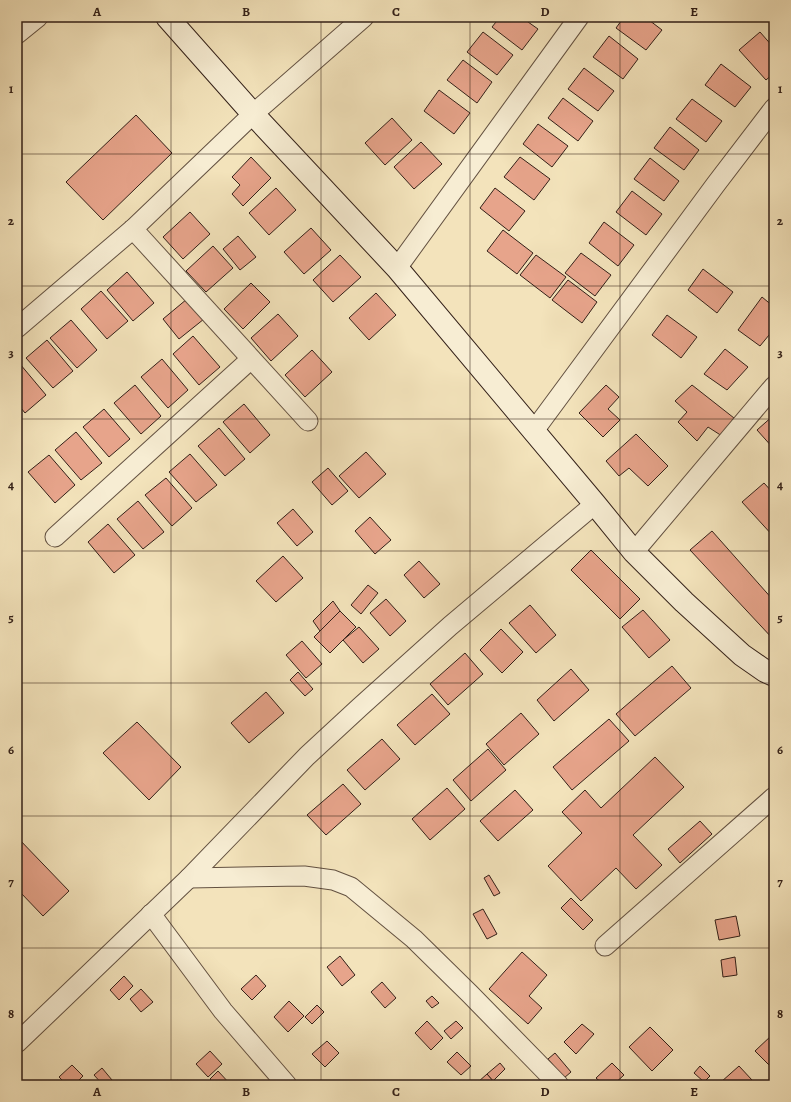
<svg xmlns="http://www.w3.org/2000/svg" width="791" height="1102" font-family="Alegreya,serif">
<style>
.building{fill:#e7a48b;stroke:#332018}
.lines{fill:none;stroke-linecap:round;stroke-linejoin:round}
.street-casing{stroke:#635141;stroke-width:21}
.secondary-casing{stroke:#332018;stroke-width:24}
.street{stroke:#f7edd3;stroke-width:19}
.secondary{stroke:#f7edd3;stroke-width:22}
.grid{fill:none;stroke:#332018;stroke-width:1;stroke-opacity:0.55}
.neatline{fill:none;stroke:#332018;stroke-width:1.5}
.grid-label{font-size:13px;text-anchor:middle;font-weight:bold;fill:#332018}
</style>
<rect width="100%" height="100%" fill="#f3e3bb"/>
<filter id="stains"><feTurbulence type="fractalNoise" baseFrequency=".005" numOctaves="4"/><feColorMatrix values="0 0 0 0 .2 0 0 0 0 .09 0 0 0 0 .02 0 0 0 .5 -.17"/></filter>
<radialGradient id="worn" r=".72"><stop offset=".6" stop-color="#630" stop-opacity="0"/><stop offset="1" stop-color="#630" stop-opacity=".3"/></radialGradient>
<g class="building">
<path d="M500,17H521L538,29L522,50L492,27Z"/>
<path d="M538,17H546L543,21Z"/>
<path d="M624,17H645L662,30L646,50L616,28Z"/>
<path d="M483,32L513,55L497,75L467,52Z"/>
<path d="M760,32L774,48V73L766,80L739,50Z"/>
<path d="M609,36L638,59L623,79L593,57Z"/>
<path d="M463,60L492,82L477,103L447,80Z"/>
<path d="M721,64L751,87L735,107L705,85Z"/>
<path d="M584,68L614,91L598,111L568,89Z"/>
<path d="M439,90L470,113L454,134L424,111Z"/>
<path d="M563,98L593,121L578,141L548,118Z"/>
<path d="M692,99L722,121L706,142L676,119Z"/>
<path d="M136,115L172,153L103,220L66,182Z"/>
<path d="M392,118L412,140L385,165L365,143Z"/>
<path d="M538,124L568,146L552,167L523,144Z"/>
<path d="M670,127L699,150L684,170L654,148Z"/>
<path d="M421,142L442,164L414,189L394,167Z"/>
<path d="M251,157L271,178L243,206L232,194L240,185L232,177Z"/>
<path d="M520,157L550,179L534,200L504,177Z"/>
<path d="M650,158L679,181L664,201L634,179Z"/>
<path d="M276,188L296,210L269,235L249,213Z"/>
<path d="M495,188L525,211L509,231L480,208Z"/>
<path d="M632,191L662,214L646,235L616,212Z"/>
<path d="M190,212L210,234L183,259L163,237Z"/>
<path d="M604,222L634,245L618,266L589,243Z"/>
<path d="M311,228L331,250L304,274L284,252Z"/>
<path d="M503,230L533,253L517,274L487,251Z"/>
<path d="M238,236L256,257L240,270L223,249Z"/>
<path d="M213,246L233,268L206,292L186,271Z"/>
<path d="M581,253L611,275L595,296L565,273Z"/>
<path d="M340,255L361,277L333,302L313,280Z"/>
<path d="M536,255L566,277L550,298L520,275Z"/>
<path d="M703,269L733,292L717,313L688,290Z"/>
<path d="M127,272L154,303L133,321L107,290Z"/>
<path d="M568,280L597,302L582,323L552,300Z"/>
<path d="M251,283L270,302L243,329L224,309Z"/>
<path d="M101,291L128,321L107,339L81,309Z"/>
<path d="M376,293L396,315L369,340L349,318Z"/>
<path d="M762,297L774,307V329L760,346L738,330Z"/>
<path d="M187,299L204,319L179,339L163,319Z"/>
<path d="M278,314L298,336L271,361L251,338Z"/>
<path d="M667,315L697,337L681,358L652,335Z"/>
<path d="M71,320L97,350L77,368L50,338Z"/>
<path d="M193,336L220,367L199,385L173,354Z"/>
<path d="M47,340L73,371L53,388L26,358Z"/>
<path d="M725,349L748,367L727,390L704,374Z"/>
<path d="M312,350L332,372L305,397L285,375Z"/>
<path d="M162,359L188,390L168,408L141,377Z"/>
<path d="M20,364L46,395L25,413L17,403V367Z"/>
<path d="M135,385L161,416L141,434L114,403Z"/>
<path d="M606,385L619,397L608,409L620,420L603,437L579,413Z"/>
<path d="M692,385L734,418L722,436L708,427L697,441L678,422L687,412L675,401Z"/>
<path d="M244,404L270,435L250,453L223,422Z"/>
<path d="M104,409L130,439L109,457L83,427Z"/>
<path d="M774,415V449L757,430Z"/>
<path d="M219,428L245,459L225,476L198,446Z"/>
<path d="M76,432L102,463L81,480L55,450Z"/>
<path d="M636,434L668,466L648,486L629,468L619,476L606,461Z"/>
<path d="M366,452L386,474L359,498L339,476Z"/>
<path d="M190,454L217,485L196,502L169,472Z"/>
<path d="M49,455L75,485L55,503L28,472Z"/>
<path d="M328,468L348,491L332,505L312,482Z"/>
<path d="M166,478L192,508L172,526L145,495Z"/>
<path d="M764,483L774,494V537L742,502Z"/>
<path d="M138,501L164,532L143,549L117,519Z"/>
<path d="M293,509L313,532L297,546L277,523Z"/>
<path d="M370,517L391,540L375,554L355,531Z"/>
<path d="M108,524L135,555L114,573L88,542Z"/>
<path d="M712,531L774,601V640L690,550Z"/>
<path d="M591,550L640,599L620,619L571,570Z"/>
<path d="M283,556L303,578L276,602L256,581Z"/>
<path d="M419,561L440,584L424,598L404,575Z"/>
<path d="M368,585L378,593L361,614L351,605Z"/>
<path d="M386,599L406,621L390,636L370,613Z"/>
<path d="M333,601L340,611L320,631L313,621Z"/>
<path d="M530,605L556,635L536,653L509,623Z"/>
<path d="M643,610L670,640L649,658L622,627Z"/>
<path d="M340,611L356,627L330,653L314,637Z"/>
<path d="M359,627L379,649L363,663L343,640Z"/>
<path d="M501,629L523,652L502,673L480,650Z"/>
<path d="M302,641L322,664L306,678L286,655Z"/>
<path d="M465,653L483,674L448,705L430,684Z"/>
<path d="M672,666L691,688L635,736L616,714Z"/>
<path d="M571,669L589,690L554,721L537,700Z"/>
<path d="M298,672L313,689L305,696L290,680Z"/>
<path d="M266,692L284,713L249,743L231,723Z"/>
<path d="M432,694L450,714L415,745L397,725Z"/>
<path d="M521,713L539,734L504,765L486,744Z"/>
<path d="M609,719L629,741L572,790L553,767Z"/>
<path d="M137,722L181,767L149,800L103,753Z"/>
<path d="M382,739L400,759L365,790L347,770Z"/>
<path d="M488,749L506,770L471,801L453,780Z"/>
<path d="M655,757L684,787L633,835L662,865L636,889L616,868L581,901L548,866L582,833L562,812L585,790L601,808Z"/>
<path d="M343,784L361,804L326,835L307,815Z"/>
<path d="M447,788L465,809L430,840L412,819Z"/>
<path d="M515,790L533,810L498,841L480,821Z"/>
<path d="M700,821L712,834L680,863L668,849Z"/>
<path d="M17,837L69,891L43,916L20,892L17,895Z"/>
<path d="M489,875L500,893L494,896L484,878Z"/>
<path d="M571,898L593,920L583,930L561,908Z"/>
<path d="M483,909L497,934L487,939L473,914Z"/>
<path d="M736,916L740,936L719,940L715,920Z"/>
<path d="M522,952L547,975L529,996L542,1008L528,1024L489,989Z"/>
<path d="M340,956L355,975L342,986L327,967Z"/>
<path d="M735,957L737,975L723,977L721,960Z"/>
<path d="M256,975L266,986L252,1000L241,989Z"/>
<path d="M124,976L133,986L119,1000L110,990Z"/>
<path d="M382,982L396,998L385,1008L371,992Z"/>
<path d="M141,989L153,1002L141,1012L130,999Z"/>
<path d="M432,996L439,1003L432,1008L426,1001Z"/>
<path d="M289,1001L304,1016L288,1032L274,1017Z"/>
<path d="M317,1005L324,1012L312,1024L305,1017Z"/>
<path d="M427,1021L443,1038L431,1050L415,1033Z"/>
<path d="M456,1021L463,1028L451,1039L444,1031Z"/>
<path d="M582,1024L594,1034L576,1054L564,1042Z"/>
<path d="M650,1027L673,1050L652,1071L629,1047Z"/>
<path d="M772,1035L774,1036V1060L769,1065L755,1051Z"/>
<path d="M327,1041L339,1053L325,1067L312,1054Z"/>
<path d="M210,1051L222,1064L208,1077L196,1064Z"/>
<path d="M457,1052L471,1066L461,1075L447,1062Z"/>
<path d="M555,1053L571,1072L564,1078L548,1059Z"/>
<path d="M500,1063L505,1069L493,1081L487,1074Z"/>
<path d="M612,1063L624,1075L613,1085H604L596,1078Z"/>
<path d="M72,1065L83,1076L74,1085H67L59,1077Z"/>
<path d="M700,1066L710,1076L704,1082L694,1073Z"/>
<path d="M739,1066L752,1080L747,1085H724L721,1082Z"/>
<path d="M102,1068L112,1080L107,1085H103L94,1075Z"/>
<path d="M218,1071L231,1085H216L210,1079Z"/>
<path d="M487,1074L493,1081L488,1085H481L478,1082Z"/>
<path d="M177,1080L183,1085H172Z"/>
<path d="M625,1080L633,1085H623Z"/>
<path d="M712,1080L717,1085H707Z"/>
</g>
<g class="lines">
<g class="street-casing">
<g id="street">
<path d="M17,34L38,17"/>
<path d="M133,229L308,421"/>
<path d="M397,268L579,17"/>
<path d="M17,328L133,229L253,114L364,17"/>
<path d="M533,432L716,184L774,108"/>
<path d="M55,537L251,359"/>
<path d="M634,552L774,386"/>
<path d="M189,878L304,876L333,880L351,887L414,939L470,994L559,1085"/>
<path d="M151,914L223,1011L287,1085"/>
<path d="M605,946L774,797"/>
<path d="M17,1043L189,878L307,756L360,707L450,626L595,504"/>
</g>
</g>
<g class="secondary-casing">
<path id="secondary" d="M167,17L253,114L397,268L595,504L634,552L684,602L742,655L765,671L774,675"/>
</g>
<use href="#street" class="street"/>
<use href="#secondary" class="secondary"/>
</g>
<path class="grid" d="M171,17V1085M321,17V1085M470,17V1085M620,17V1085M17,154H774M17,286H774M17,419H774M17,551H774M17,683H774M17,816H774M17,948H774"/>
<rect width="791" height="1102" fill="none" stroke="#f3e3bb" stroke-width="44"/>
<rect x="22" y="22" width="747" height="1058" class="neatline"/>
<g class="grid-label">
<text x="97" y="16">A</text>
<text x="246" y="16">B</text>
<text x="396" y="16">C</text>
<text x="545" y="16">D</text>
<text x="694" y="16">E</text>
<text x="11" y="93">1</text>
<text x="780" y="93">1</text>
<text x="11" y="225">2</text>
<text x="780" y="225">2</text>
<text x="11" y="357">3</text>
<text x="780" y="357">3</text>
<text x="11" y="489">4</text>
<text x="780" y="489">4</text>
<text x="11" y="622">5</text>
<text x="780" y="622">5</text>
<text x="11" y="754">6</text>
<text x="780" y="754">6</text>
<text x="11" y="886">7</text>
<text x="780" y="886">7</text>
<text x="11" y="1018">8</text>
<text x="780" y="1018">8</text>
<text x="97" y="1096">A</text>
<text x="246" y="1096">B</text>
<text x="396" y="1096">C</text>
<text x="545" y="1096">D</text>
<text x="694" y="1096">E</text>
</g>
<rect width="100%" height="100%" filter="url(#stains)"/>
<rect width="100%" height="100%" fill="url(#worn)"/>
</svg>
